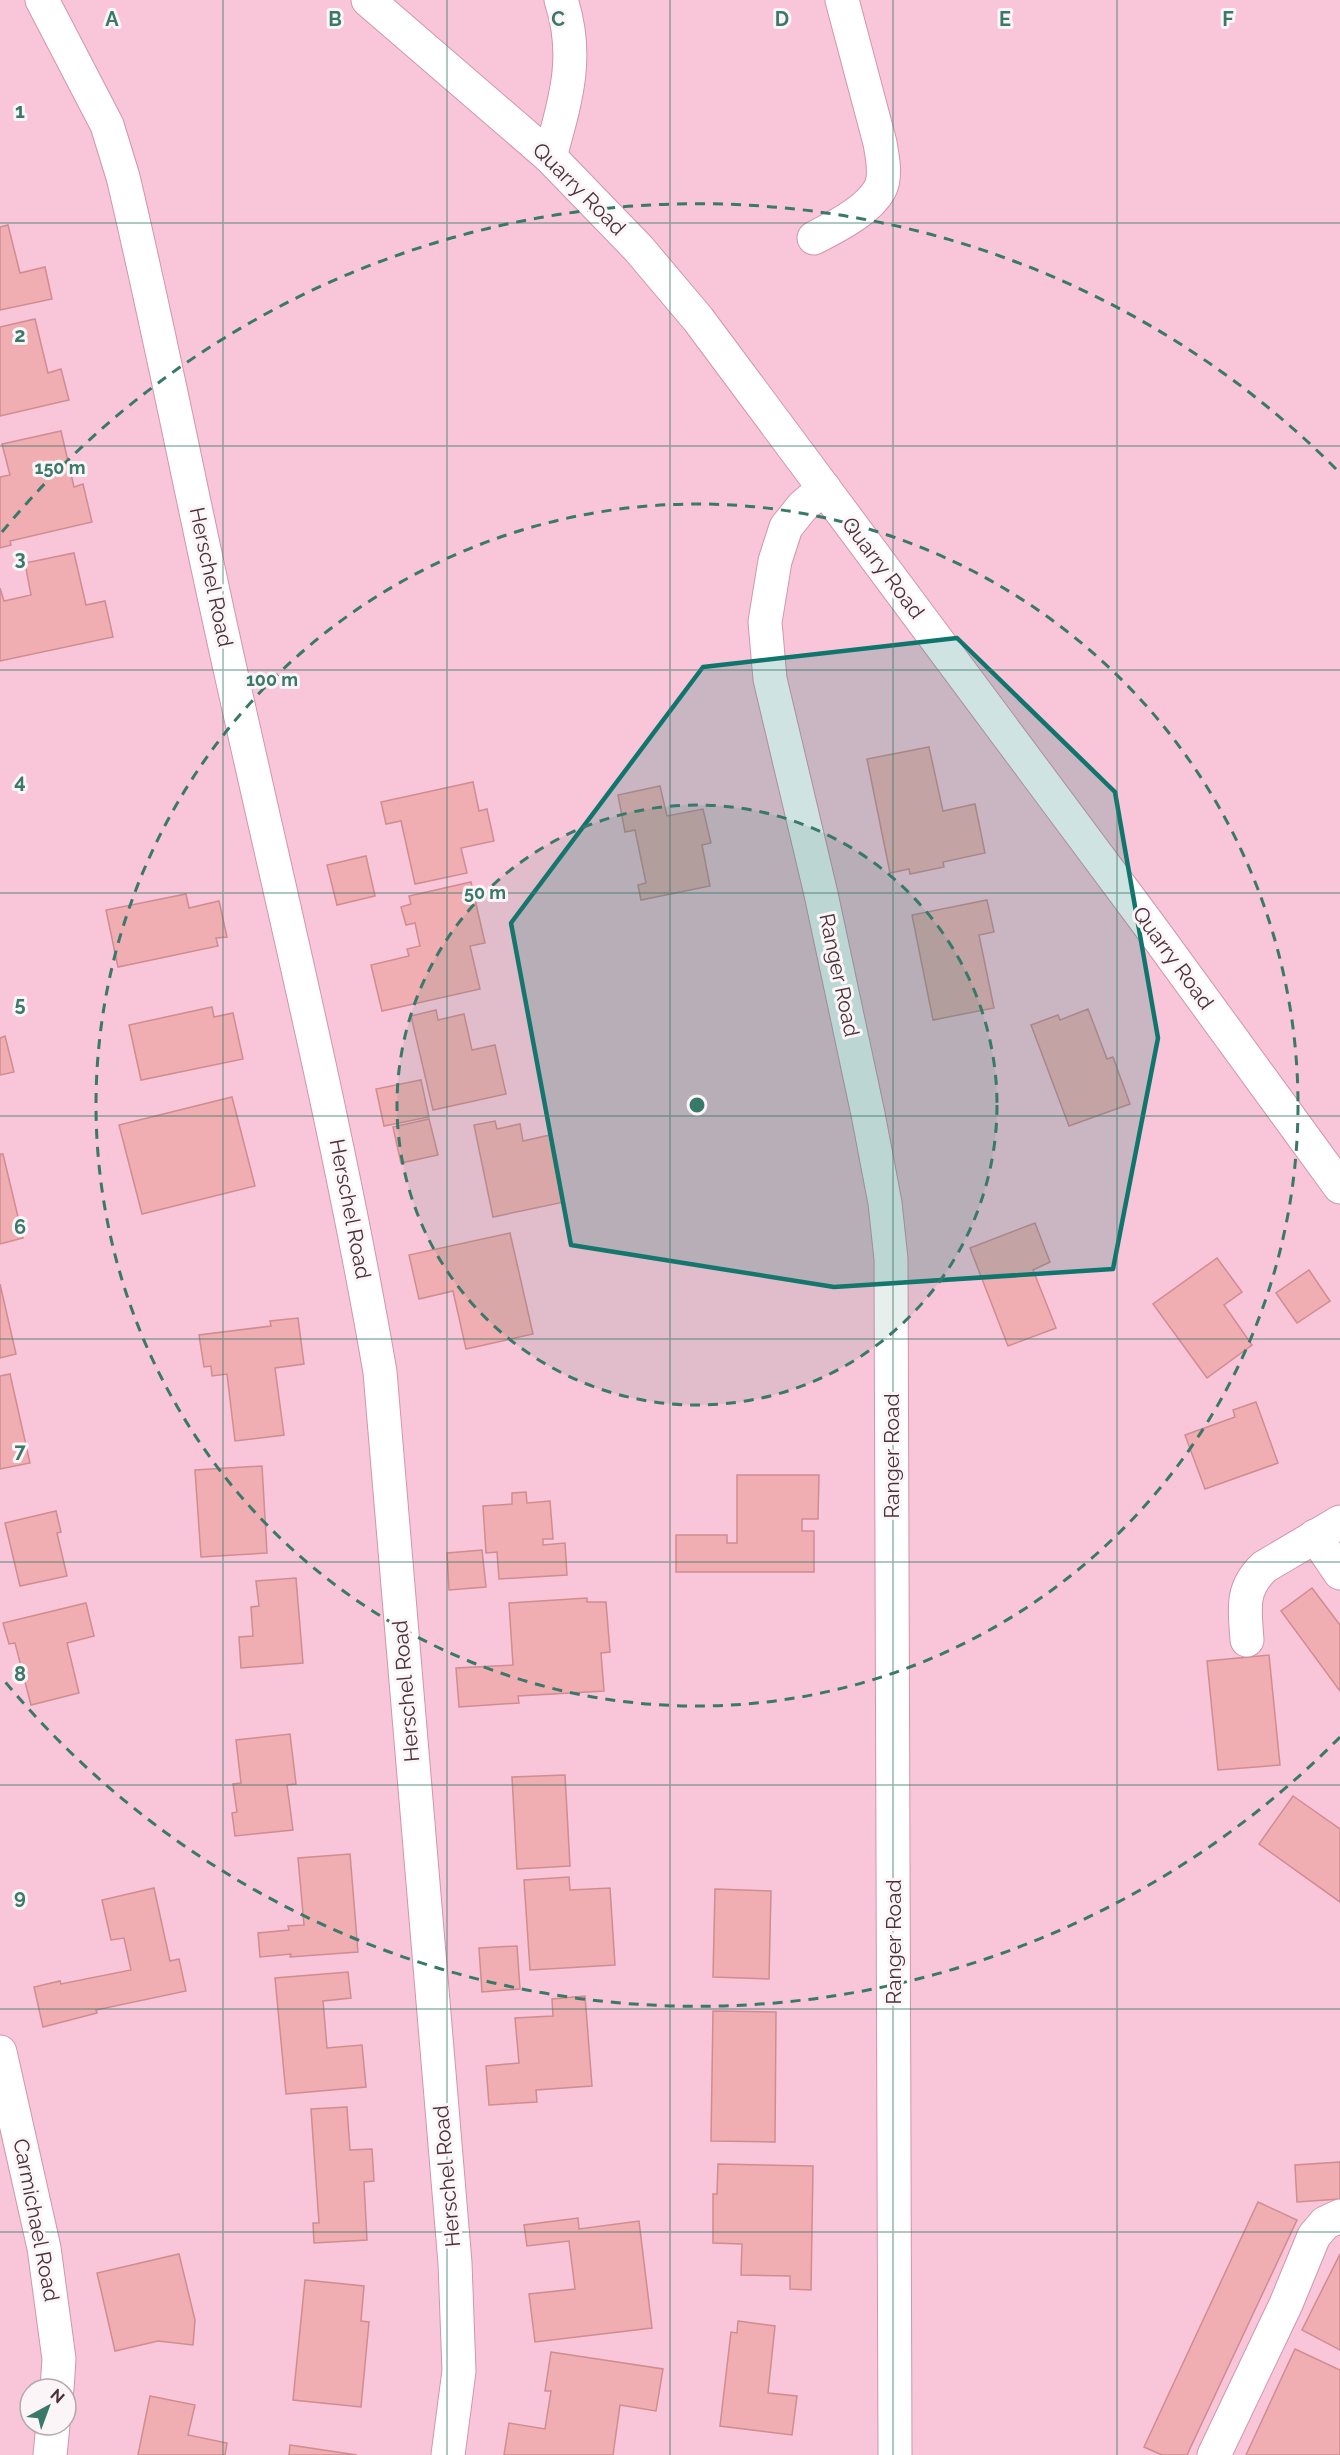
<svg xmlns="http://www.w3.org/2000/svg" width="1340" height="2455" font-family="Raleway,sans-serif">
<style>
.building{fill:#f1aeb2;stroke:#ce8d91;stroke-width:1.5}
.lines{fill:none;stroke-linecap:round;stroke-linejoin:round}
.minor-casing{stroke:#d295ac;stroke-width:35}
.minor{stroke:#fff;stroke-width:33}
.marked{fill:#0f766e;fill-opacity:0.2;stroke:#0f766e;stroke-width:4.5;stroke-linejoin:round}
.grid{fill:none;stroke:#387969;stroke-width:1.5;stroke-opacity:0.55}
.ring{fill:none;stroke:#387969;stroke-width:3;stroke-dasharray:10 8}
.labels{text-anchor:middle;stroke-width:6;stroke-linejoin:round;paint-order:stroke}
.street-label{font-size:21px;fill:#4a313a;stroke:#fcf5f7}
.grid-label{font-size:20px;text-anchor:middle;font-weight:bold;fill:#387969;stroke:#fcf5f7;stroke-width:6;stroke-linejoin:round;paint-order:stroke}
.centre{fill:#387969;stroke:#fcf5f7;stroke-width:3}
.ring-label{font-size:18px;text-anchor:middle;font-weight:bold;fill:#387969;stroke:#fcf5f7;stroke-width:6;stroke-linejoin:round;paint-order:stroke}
</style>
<rect width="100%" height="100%" fill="#f9c5d8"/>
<g class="building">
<path d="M8,225L20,273L45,267L52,299L0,310V227Z"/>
<path d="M35,319L48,373L61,369L69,400L0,416V327Z"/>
<path d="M61,431L74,487L83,484L92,522L10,541L11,545L0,548V477L10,475L2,444Z"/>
<path d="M74,553L86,605L105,601L113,637L0,661V588L4,601L31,595L25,563Z"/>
<path d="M929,747L943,811L975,804L985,853L943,862L944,867L910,874L909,869L890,873L867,759Z"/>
<path d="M473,782L479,811L487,809L494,841L461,848L467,873L415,884L401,821L386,824L381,802Z"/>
<path d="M660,786L667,816L703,809L711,843L702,845L710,886L641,900L638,885L646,883L635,830L625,832L618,795Z"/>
<path d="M366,856L375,896L337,905L327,865Z"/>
<path d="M471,882L485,943L470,946L480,989L382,1011L371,965L409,956L407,949L420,946L415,923L406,925L401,907L411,904L409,896Z"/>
<path d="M186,894L189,908L219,901L227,937L216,938L218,946L118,967L106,910Z"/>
<path d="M987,900L994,932L979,935L994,1008L933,1020L912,915Z"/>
<path d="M212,1007L214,1017L233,1013L243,1059L141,1080L129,1025Z"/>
<path d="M1088,1009L1107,1059L1113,1057L1130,1104L1069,1126L1031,1025L1058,1015L1060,1020Z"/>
<path d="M436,1010L438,1020L464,1014L472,1050L495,1045L506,1094L433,1110L411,1016Z"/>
<path d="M5,1036L14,1072L0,1075V1038Z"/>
<path d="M421,1080L429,1117L384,1126L376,1089Z"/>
<path d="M232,1097L255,1186L142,1214L119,1125Z"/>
<path d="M429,1119L438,1155L401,1163L393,1127Z"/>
<path d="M495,1121L497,1129L520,1124L523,1141L550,1135L564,1202L493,1217L474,1125Z"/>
<path d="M0,1154H3L23,1238L0,1244Z"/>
<path d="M1035,1223L1050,1262L1033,1270L1056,1328L1008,1346L970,1248Z"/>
<path d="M510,1233L533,1334L466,1349L453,1291L419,1299L409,1255Z"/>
<path d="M1217,1258L1242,1292L1224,1305L1252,1345L1207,1378L1153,1304Z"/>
<path d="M1309,1270L1330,1301L1297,1323L1276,1293Z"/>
<path d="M0,1284L16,1354L0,1358Z"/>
<path d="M298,1318L304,1364L275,1368L284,1435L235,1441L227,1374L212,1376L211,1366L204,1367L199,1335L271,1326L270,1321Z"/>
<path d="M10,1374L30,1463L0,1469V1376Z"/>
<path d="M1256,1402L1278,1463L1205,1489L1185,1435L1235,1417L1233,1410Z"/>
<path d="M262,1466L267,1553L201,1557L195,1470Z"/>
<path d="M737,1475H819L818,1519H802V1531H814V1572H676V1535H727V1543H737Z"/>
<path d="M526,1492L527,1503L550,1501L553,1539H543V1545L565,1543L567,1575L499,1579L497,1552L486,1553L483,1506L512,1504V1493Z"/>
<path d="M56,1511L61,1532L57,1533L67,1576L20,1586L5,1523Z"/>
<path d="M482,1550L486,1587L449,1590L447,1553Z"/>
<path d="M296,1578L303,1663L241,1668L239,1637L253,1636L251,1607L259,1606L256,1581Z"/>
<path d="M1312,1588L1340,1625V1691L1281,1611Z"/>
<path d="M587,1598V1602H606L610,1652L601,1653L604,1691L518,1696L519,1703L459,1707L456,1668L513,1665L509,1603Z"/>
<path d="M86,1603L94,1636L67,1643L79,1693L31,1705L15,1643L9,1644L3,1623Z"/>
<path d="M1269,1655L1280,1765L1218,1770L1207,1661Z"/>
<path d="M290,1734L296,1784L287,1785L293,1830L235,1836L232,1813L237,1812L233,1784L241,1783L236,1740Z"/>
<path d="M565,1775L570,1866L517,1869L512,1777Z"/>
<path d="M1293,1796L1340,1829V1902L1259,1844Z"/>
<path d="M350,1854L358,1952L290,1957L291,1954L260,1957L258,1933L289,1930L288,1926L304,1925L298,1858Z"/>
<path d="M569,1877L570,1890L610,1888L615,1965L530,1970L524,1880Z"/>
<path d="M154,1888L170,1961L179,1959L186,1991L96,2010L97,2013L43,2027L34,1987L60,1981L61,1984L131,1970L124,1938L111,1940L102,1900Z"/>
<path d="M715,1889L771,1891L769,1979L713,1977Z"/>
<path d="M517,1946L520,1989L482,1992L479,1948Z"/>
<path d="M348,1972L351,1998L323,2001L327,2048L362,2045L366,2087L286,2094L275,1978Z"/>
<path d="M585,1996L592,2086L536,2090L537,2102L489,2105L486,2066L519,2063L515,2018L553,2016L552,1999Z"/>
<path d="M713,2011L776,2012L775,2142L711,2141Z"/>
<path d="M347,2107L350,2150L372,2149L374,2181L364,2182L367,2240L314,2243L313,2223H319L311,2109Z"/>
<path d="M1340,2162V2199L1297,2202L1295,2165Z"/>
<path d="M718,2164L813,2166L811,2290L790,2289V2276L741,2275L742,2244L713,2243V2194H717Z"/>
<path d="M1258,2202L1297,2220L1187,2455H1162L1144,2447Z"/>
<path d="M578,2218L579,2229L639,2221L652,2328L535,2342L529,2294L575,2289L569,2241L527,2246L524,2225Z"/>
<path d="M179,2254L195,2320L193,2345L158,2341L115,2351L97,2273Z"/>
<path d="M1340,2254V2350L1302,2330Z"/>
<path d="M305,2280L364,2286L361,2321L369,2322L361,2407L293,2400Z"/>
<path d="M738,2321L775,2326L768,2393L797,2396L792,2435L720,2426L731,2332L737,2333Z"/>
<path d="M1295,2349L1340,2370V2455H1246Z"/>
<path d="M551,2352L663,2369L656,2411L620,2405L613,2455H504L509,2423L545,2429L551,2391H545Z"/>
<path d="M150,2396L195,2405L188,2435L227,2443L225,2455H138Z"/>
<path d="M290,2445L357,2455H289Z"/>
</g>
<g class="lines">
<g class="minor-casing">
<g id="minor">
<path d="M42,0L107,125L123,177C163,345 195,514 233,682C284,911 340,1140 380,1372L455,2263L459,2371L448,2455"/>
<path d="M368,0L550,157L639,249L698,319L1149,925L1340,1187"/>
<path d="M550,157C565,102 580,57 561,0"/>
<path d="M814,238C835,227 868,211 880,189C887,175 882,156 880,143L842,0"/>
<path d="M824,488L803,506L786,527L775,561L765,622L770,679L821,894L868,1114L885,1203L891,1259L895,2455"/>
<path d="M1315,1536L1340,1573"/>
<path d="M1247,1640C1245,1610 1240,1590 1264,1567L1340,1522"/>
<path d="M0,2052L44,2248L59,2359L57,2389"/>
<path d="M50,2455L53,2425"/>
<path d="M1214,2455L1286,2304L1314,2236L1325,2223L1340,2216"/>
</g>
</g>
<use href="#minor" class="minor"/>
</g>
<path class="marked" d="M957,638L1115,792L1158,1038L1113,1269L834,1287L571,1245L511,923L703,667Z"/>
<path class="grid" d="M223,0V2455M447,0V2455M670,0V2455M893,0V2455M1117,0V2455M0,223H1340M0,446H1340M0,670H1340M0,893H1340M0,1116H1340M0,1339H1340M0,1562H1340M0,1785H1340M0,2009H1340M0,2232H1340"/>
<circle cx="697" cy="1105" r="300" fill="#387969" fill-opacity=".12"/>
<g class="ring">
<circle cx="697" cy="1105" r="300"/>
<circle cx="697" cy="1105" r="601"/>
<path d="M1340 1737A901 901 0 0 1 2 1678M2 532A901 901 0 0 1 1340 473"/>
</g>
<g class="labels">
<g class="street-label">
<text transform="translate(579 189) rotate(45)" y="7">Quarry Road</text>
<text transform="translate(883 568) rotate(53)" y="7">Quarry Road</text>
<text transform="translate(211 577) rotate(78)" y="7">Herschel Road</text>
<text transform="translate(1173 958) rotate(54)" y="7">Quarry Road</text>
<text transform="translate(839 975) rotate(78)" y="7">Ranger Road</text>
<text transform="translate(350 1209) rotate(79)" y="7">Herschel Road</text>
<text transform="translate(892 1456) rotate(-90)" y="7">Ranger Road</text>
<text transform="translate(406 1691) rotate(-95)" y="7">Herschel Road</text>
<text transform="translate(894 1942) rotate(-90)" y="7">Ranger Road</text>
<text transform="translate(447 2176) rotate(-95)" y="7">Herschel Road</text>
<text transform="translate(36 2220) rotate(79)" y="7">Carmichael Road</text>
</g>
</g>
<g class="grid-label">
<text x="112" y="26">A</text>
<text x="335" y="26">B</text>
<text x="558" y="26">C</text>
<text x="782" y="26">D</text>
<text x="1005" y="26">E</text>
<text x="1228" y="26">F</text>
<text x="20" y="118">1</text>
<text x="20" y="342">2</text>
<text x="20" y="565">3</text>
<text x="20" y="788">4</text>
<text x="20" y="1011">5</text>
<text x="20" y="1234">6</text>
<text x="20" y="1458">7</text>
<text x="20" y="1681">8</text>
<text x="20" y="1904">9</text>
</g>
<circle cx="697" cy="1105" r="9" class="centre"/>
<g class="ring-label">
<text x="60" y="474">150 m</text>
<text x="272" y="686">100 m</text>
<text x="485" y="899">50 m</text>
</g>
<g transform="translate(48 2407) rotate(41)"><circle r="28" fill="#fcf5f7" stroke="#b5a7ab" stroke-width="1.5"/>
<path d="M0-4.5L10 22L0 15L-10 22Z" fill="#387969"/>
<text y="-9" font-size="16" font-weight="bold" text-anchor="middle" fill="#4a313a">N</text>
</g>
</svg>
